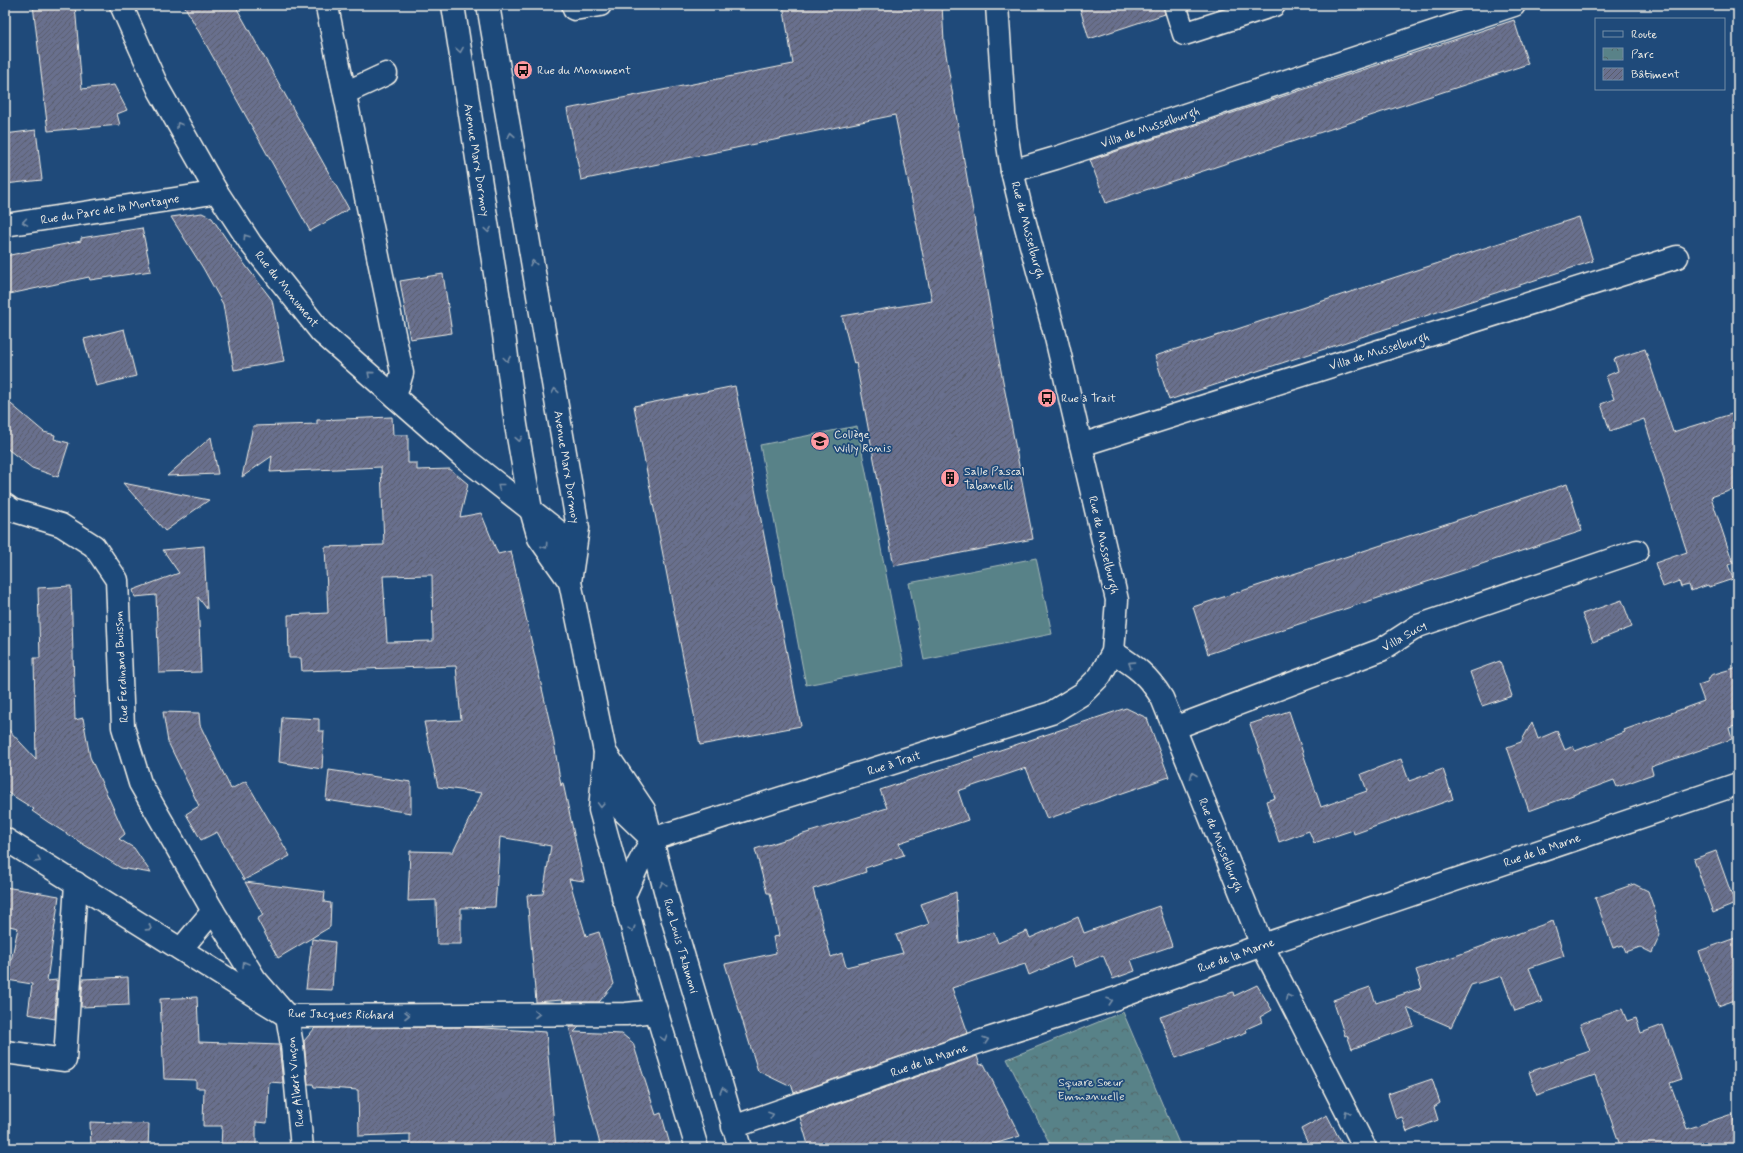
<svg xmlns="http://www.w3.org/2000/svg" width="1743" height="1153" font-family="Mynerve,sans-serif">
<style>
.park{fill:url(#park-crowns);stroke:#a6bab8}
.pitch{fill:#598288;stroke:#a6bab8}
.building{fill:url(#building-hatch);stroke:#f4f1e8;fill-rule:evenodd}
.lines{fill:none;stroke-linecap:round;stroke-linejoin:round}
.minor-casing{stroke:#f4f1e8;stroke-width:25}
.major-casing{stroke:#f4f1e8;stroke-width:25}
.minor{stroke:#1f4a7a;stroke-width:22}
.major{stroke:#1f4a7a;stroke-width:22}
.oneway{stroke:#748da6}
.labels{text-anchor:middle;stroke-width:3.5;stroke-linejoin:round;paint-order:stroke}
.poi-label{font-size:12px;fill:#f4f1e8;stroke:#1f4a7a;text-anchor:start}
.street-label{font-size:12px;fill:#f4f1e8;stroke:#1f4a7a}
.park-label{font-size:12px;fill:#dde0da;stroke:#1f4a7a}
</style>
<defs>
<pattern id="park-crowns" width="20" height="18" patternUnits="userSpaceOnUse"><rect width="20" height="18" fill="#598288"/><path d="M2 6a3 3 0 1 1 6 0M12 15a3 3 0 1 1 6 0" fill="none" stroke="#52686a"/></pattern>
<pattern id="building-hatch" width="6" height="6" patternUnits="userSpaceOnUse"><rect width="6" height="6" fill="#69708e"/><path d="M-1 1l2-2M0 6l6-6M5 7l2-2" fill="none" stroke="#595c6a"/></pattern>
</defs>
<rect width="100%" height="100%" fill="#1f4a7a"/>
<filter id="ink" filterUnits="userSpaceOnUse"><feTurbulence type="fractalNoise" baseFrequency=".025" numOctaves="2"/><feDisplacementMap in="SourceGraphic" scale="8" xChannelSelector="R" yChannelSelector="G"/><feConvolveMatrix kernelMatrix="1 2 1 2 8 2 1 2 1" color-interpolation-filters="sRGB"/></filter>
<g filter="url(#ink)">
<path class="park" d="M1123,1012L1181,1148H1052L1007,1059Z"/>
<g class="pitch">
<path d="M857,426L904,666L806,685L760,445Z"/>
<path d="M1036,558L1052,634L924,660L909,583Z"/>
</g>
<g class="building">
<path d="M33,5H75L82,89L114,85L127,110L117,114L120,125L48,131Z"/>
<path d="M184,5H235L349,209L310,231Z"/>
<path d="M783,5H942L944,42L955,109L999,360L1033,539L894,566L856,363L854,364L842,316L932,301L895,115L581,180L567,109L793,64Z"/>
<path d="M1079,5H1163L1165,14L1089,39Z"/>
<path d="M1514,20L1528,64L1106,203L1090,160Z"/>
<path d="M36,130L42,180L5,184V134Z"/>
<path d="M202,213L212,218L233,249L272,300L284,361L234,370L223,304L203,268L171,217Z"/>
<path d="M1579,217L1593,261L1169,400L1155,356Z"/>
<path d="M142,228L151,271L90,280L89,277L5,295V256L81,241V238Z"/>
<path d="M443,274L452,333L410,339L400,281Z"/>
<path d="M124,329L136,376L96,386L84,339Z"/>
<path d="M1645,349L1673,432L1738,412V488L1711,497L1733,563L1728,565L1733,579L1709,587L1708,585L1691,591L1689,585L1681,587L1679,581L1663,587L1655,563L1687,552L1644,419L1610,431L1601,404L1614,399L1606,376L1618,371L1614,359Z"/>
<path d="M735,386L801,726L700,745L634,406Z"/>
<path d="M5,399L44,432L55,435L54,439L69,443L58,477L32,468L5,447Z"/>
<path d="M392,417L393,435H408V463H417V470L450,469L468,484L460,517L481,513L498,554L511,551L553,737L561,786L562,783H563L584,881L569,879L586,936L599,932L614,984L599,1002H563L562,1000L536,1002L527,895L543,894L551,846L500,837L495,907L461,908V944H437L436,900L408,901L410,851L453,852L482,793L438,787L424,722L461,720L456,666L302,671L301,658H289L288,615L328,613L325,547L384,545L381,467L270,472L272,456L242,477L253,426L317,424V420ZM432,575L433,641L387,642L383,576Z"/>
<path d="M211,437L218,474L167,476Z"/>
<path d="M123,483L209,500L165,531Z"/>
<path d="M1567,484L1582,531L1208,654L1193,607Z"/>
<path d="M204,546L207,609L198,597L201,672L159,673L156,595L135,597L133,590L179,573L163,550Z"/>
<path d="M71,586L75,720L83,718L90,757L125,834L119,839L134,848L151,873L121,868L48,822L32,811L34,809L5,791V726L36,759L34,658H40L38,588Z"/>
<path d="M1622,600L1632,627L1593,642L1582,614Z"/>
<path d="M1500,661L1512,696L1482,706L1470,672Z"/>
<path d="M1738,667V725L1729,728L1732,739L1651,767L1653,774L1617,787L1614,780L1529,811L1507,747L1521,742L1532,722L1538,739L1557,731L1565,750L1573,746L1575,751L1625,732L1624,730L1704,701L1698,685L1707,682L1711,675Z"/>
<path d="M1126,708L1147,718L1169,777L1047,819L1026,768L958,791L968,820L899,843L904,855L865,868L866,872L813,889L831,957L842,953L846,967L903,953L896,935L929,924L921,904L956,892L959,943L994,932L998,943L1027,931L1030,938L1078,917L1084,933L1159,906L1172,946L1131,960L1135,971L1113,979L1103,955L1075,967L1071,957L1029,975L1025,964L952,988L968,1033L794,1093L791,1084L787,1085L758,1071L725,964L776,953L773,937L779,936L770,893H767L755,849L887,808L880,790Z"/>
<path d="M1289,711L1321,807L1367,791L1361,774L1401,759L1409,781L1443,769L1453,799L1354,834L1353,830L1314,843L1309,831L1279,842L1266,801L1275,798L1250,724Z"/>
<path d="M163,712L199,713L200,725L231,789L246,781L290,856L244,880L217,832L201,840L186,814L199,806L168,742Z"/>
<path d="M282,717L319,719V731H324L322,769L279,762Z"/>
<path d="M329,770L411,782V813L326,800Z"/>
<path d="M1716,851L1735,904L1713,913L1694,859Z"/>
<path d="M245,882L325,892L324,902L331,903L330,927L278,958L257,919L263,915Z"/>
<path d="M1634,884L1648,891L1656,914L1654,917L1660,935L1652,953L1640,947L1626,952L1623,945L1613,948L1595,898Z"/>
<path d="M5,887L59,896L47,981L57,980L55,1019L28,1014L32,984L7,980L18,928L5,925Z"/>
<path d="M1553,921L1564,956L1529,968L1542,1002L1515,1011L1502,976L1471,985L1451,1027L1407,1008L1414,1026L1352,1049L1347,1035L1345,1036L1333,1000L1370,987L1376,1003L1422,988L1416,970Z"/>
<path d="M1738,937V999L1718,1006L1699,951Z"/>
<path d="M312,939L335,942L332,990L306,989Z"/>
<path d="M128,977L129,1005L81,1007L83,979Z"/>
<path d="M1257,985L1272,1010L1260,1017L1262,1022L1246,1029L1247,1032L1176,1058L1160,1017L1233,992L1234,996Z"/>
<path d="M197,997L199,1042L279,1045L283,1083L269,1082L267,1123L256,1122V1148H221L222,1126H203L204,1088H196V1080L164,1079L160,999Z"/>
<path d="M1622,1009L1627,1021L1636,1018L1641,1033L1663,1025L1682,1079L1670,1083L1687,1129L1732,1114L1738,1130V1148H1621L1595,1075L1537,1095L1529,1072L1590,1051L1580,1024Z"/>
<path d="M469,1027L546,1032L556,1148H410V1134L359,1136L358,1090L314,1087L313,1084H308L304,1041L315,1028Z"/>
<path d="M569,1027H579L574,1032L622,1034L633,1043L656,1115L661,1113L671,1148H601Z"/>
<path d="M977,1056L980,1065L984,1064L1020,1136L981,1148H809L800,1117Z"/>
<path d="M1432,1079L1440,1103L1434,1107L1438,1120L1407,1132L1402,1117L1396,1119L1388,1094Z"/>
<path d="M1327,1115L1344,1148H1310L1301,1129Z"/>
<path d="M90,1122L149,1124L148,1148H91Z"/>
</g>
<g class="lines">
<g class="minor-casing">
<g id="minor">
<path d="M121,5L159,90L215,189L251,244L321,332L462,456L559,532L570,581"/>
<path d="M330,5L327,7L402,373L395,397"/>
<path d="M1175,5L1184,34L1274,5"/>
<path d="M574,9L600,5"/>
<path d="M345,93L386,74"/>
<path d="M1012,171L1056,158L1514,5"/>
<path d="M5,225L194,196L206,194L215,189"/>
<path d="M1081,445L1677,257"/>
<path d="M5,505L12,510L61,525L94,546L117,580L123,727L140,783L213,911L255,979L287,1016L292,1045L302,1148"/>
<path d="M1113,652C1136,667 1147,674 1162,698L1262,945L1365,1148"/>
<path d="M1174,728L1381,650L1418,626L1637,551"/>
<path d="M607,757L622,810L652,839"/>
<path d="M5,839L287,1016L626,1014L656,1011"/>
<path d="M652,839L1051,713L1082,694L1100,676L1113,652L1117,600L1056,338L1021,208L1012,171L1005,125L997,5"/>
<path d="M623,898L638,865L652,839"/>
<path d="M181,949L213,911"/>
<path d="M5,1052L65,1060L76,883"/>
<path d="M733,1127L982,1041L1117,998L1254,948L1738,784"/>
</g>
</g>
<g class="major-casing">
<g id="major">
<path d="M453,5L501,312L516,425L531,510L539,538L570,582"/>
<path d="M488,5L578,528L570,582L605,752L600,810L641,960L697,1148"/>
<path d="M605,752L644,810L672,917L740,1148"/>
</g>
</g>
<use href="#minor" class="minor"/>
<use href="#major" class="major"/>
</g>
<defs><path id="oneway-chevron" d="M-2-3.5L2.5 0L-2 3.5" fill="none" stroke-width="1.6" stroke-linecap="round" stroke-linejoin="round"/></defs>
<g class="oneway">
<use href="#oneway-chevron" transform="translate(460 50) rotate(81)"/>
<use href="#oneway-chevron" transform="translate(179 125) rotate(-119)"/>
<use href="#oneway-chevron" transform="translate(511 135) rotate(-100)"/>
<use href="#oneway-chevron" transform="translate(25 222) rotate(171)"/>
<use href="#oneway-chevron" transform="translate(488 230) rotate(81)"/>
<use href="#oneway-chevron" transform="translate(246 237) rotate(-123)"/>
<use href="#oneway-chevron" transform="translate(533 263) rotate(-100)"/>
<use href="#oneway-chevron" transform="translate(507 359) rotate(82)"/>
<use href="#oneway-chevron" transform="translate(370 374) rotate(-139)"/>
<use href="#oneway-chevron" transform="translate(555 391) rotate(-100)"/>
<use href="#oneway-chevron" transform="translate(519 439) rotate(80)"/>
<use href="#oneway-chevron" transform="translate(500 486) rotate(-142)"/>
<use href="#oneway-chevron" transform="translate(545 546) rotate(55)"/>
<use href="#oneway-chevron" transform="translate(1131 664) rotate(-147)"/>
<use href="#oneway-chevron" transform="translate(1193 775) rotate(-112)"/>
<use href="#oneway-chevron" transform="translate(601 805) rotate(92)"/>
<use href="#oneway-chevron" transform="translate(38 860) rotate(32)"/>
<use href="#oneway-chevron" transform="translate(663 884) rotate(-104)"/>
<use href="#oneway-chevron" transform="translate(149 928) rotate(33)"/>
<use href="#oneway-chevron" transform="translate(632 929) rotate(74)"/>
<use href="#oneway-chevron" transform="translate(245 964) rotate(-121)"/>
<use href="#oneway-chevron" transform="translate(1288 997) rotate(-117)"/>
<use href="#oneway-chevron" transform="translate(1110 1001) rotate(-18)"/>
<use href="#oneway-chevron" transform="translate(537 1014)"/>
<use href="#oneway-chevron" transform="translate(407 1015)"/>
<use href="#oneway-chevron" transform="translate(664 1038) rotate(73)"/>
<use href="#oneway-chevron" transform="translate(986 1040) rotate(-18)"/>
<use href="#oneway-chevron" transform="translate(723 1090) rotate(-106)"/>
<use href="#oneway-chevron" transform="translate(1347 1113) rotate(-117)"/>
<use href="#oneway-chevron" transform="translate(771 1115) rotate(-19)"/>
</g>
</g>
<defs>
<g id="bus-disc" transform="scale(1)"><circle r="9.5" fill="#ff9aa2" stroke="#1f4a7a"/><path d="M-5-6H5V4H4V6H2V4H-2V6H-4V4H-5ZM-3.5-4V0h7V-4ZM-3.5 1.2v1.5H-2V1.2ZM2 1.2v1.5H3.5V1.2Z" fill="#111"/></g>
<g id="school-disc" transform="scale(1)"><circle r="9.5" fill="#ff9aa2" stroke="#1f4a7a"/><path d="M0-5L7-2L0 1L-7-2ZM-4 1L0 2.5L4 1V4Q0 6-4 4Z" fill="#111"/></g>
<g id="building-disc" transform="scale(1)"><circle r="9.5" fill="#ff9aa2" stroke="#1f4a7a"/><path d="M-4-6H4V6H1V3H-1V6H-4ZM-2.5-4.3h1.7v1.8h-1.7ZM.8-4.3h1.7v1.8H.8ZM-2.5-1h1.7V.8h-1.7ZM.8-1h1.7V.8H.8Z" fill="#111"/></g>
</defs>
<g fill-rule="evenodd">
<use href="#bus-disc" x="523" y="70"/>
<use href="#bus-disc" x="1047" y="398"/>
<use href="#school-disc" x="820" y="441"/>
<use href="#building-disc" x="950" y="478"/>
</g>
<g class="labels">
<g class="poi-label">
<text x="537" y="74">Rue du Monument</text>
<text x="1061" y="402">Rue à Trait</text>
<text x="834" y="438">Collège<tspan x="834" dy="14">Willy Ronis</tspan></text>
<text x="964" y="475">Salle Pascal<tspan x="964" dy="14">Tabanelli</tspan></text>
</g>
<g class="street-label">
<text transform="translate(1150 127) rotate(-19)" y="4">Villa de Musselburgh</text>
<text transform="translate(477 160) rotate(81)" y="4">Avenue Marx Dormoy</text>
<text transform="translate(110 209) rotate(-9)" y="4">Rue du Parc de la Montagne</text>
<text transform="translate(1028 230) rotate(75)" y="4">Rue de Musselburgh</text>
<text transform="translate(287 289) rotate(51)" y="4">Rue du Monument</text>
<text transform="translate(1379 351) rotate(-17)" y="4">Villa de Musselburgh</text>
<text transform="translate(567 467) rotate(81)" y="4">Avenue Marx Dormoy</text>
<text transform="translate(1104 545) rotate(77)" y="4">Rue de Musselburgh</text>
<text transform="translate(1404 636) rotate(-30)" y="4">Villa Sucy</text>
<text transform="translate(121 667) rotate(-93)" y="4">Rue Ferdinand Buisson</text>
<text transform="translate(894 763) rotate(-18)" y="4">Rue à Trait</text>
<text transform="translate(1221 845) rotate(68)" y="4">Rue de Musselburgh</text>
<text transform="translate(1542 850) rotate(-19)" y="4">Rue de la Marne</text>
<text transform="translate(681 946) rotate(74)" y="4">Rue Louis Talamoni</text>
<text transform="translate(1236 955) rotate(-20)" y="4">Rue de la Marne</text>
<text transform="translate(341 1014) rotate(1)" y="4">Rue Jacques Richard</text>
<text transform="translate(929 1060) rotate(-19)" y="4">Rue de la Marne</text>
<text transform="translate(295 1082) rotate(-96)" y="4">Rue Albert Vinçon</text>
</g>
<g class="park-label">
<text x="1091" y="1086">Square Sœur<tspan x="1091" dy="14">Emmanuelle</tspan></text>
</g>
</g>
<rect width="1743" height="1153" fill="none" stroke="#1f4a7a" stroke-width="20"/>
<rect x="10" y="10" width="1723" height="1133" fill="none" stroke="#f4f1e8" stroke-width="1.5" filter="url(#ink)"/>
<rect x="1595" y="18" width="130" height="72" fill="#1f4a7a" stroke="#748da6"/>
<rect x="1603" y="31" width="20" height="6" fill="#1f4a7a" stroke="#748da6"/>
<text x="1631" y="38" font-size="12" fill="#f4f1e8">Route</text>
<rect x="1603" y="48" width="20" height="12" fill="url(#park-crowns)" stroke="#748da6"/>
<text x="1631" y="58" font-size="12" fill="#f4f1e8">Parc</text>
<rect x="1603" y="68" width="20" height="12" fill="url(#building-hatch)" stroke="#748da6"/>
<text x="1631" y="78" font-size="12" fill="#f4f1e8">Bâtiment</text>
</svg>
